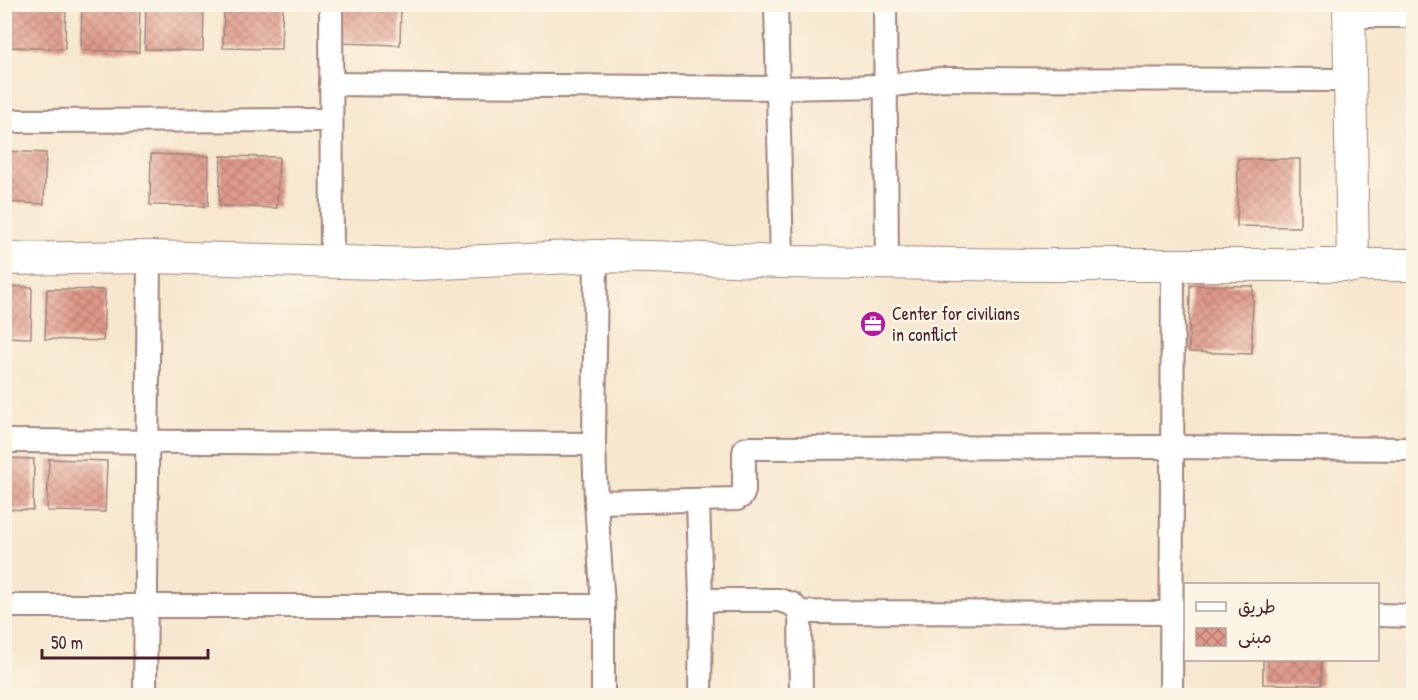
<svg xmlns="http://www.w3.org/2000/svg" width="1418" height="700" font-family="'Patrick Hand','Playpen Sans Arabic',sans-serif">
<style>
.building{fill:url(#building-cross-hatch)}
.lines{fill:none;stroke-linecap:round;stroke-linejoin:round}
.street-casing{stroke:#a0837c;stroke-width:26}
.secondary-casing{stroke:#a0837c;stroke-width:34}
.street{stroke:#fff;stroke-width:22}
.secondary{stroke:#fff;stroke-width:32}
.labels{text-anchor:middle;stroke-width:5;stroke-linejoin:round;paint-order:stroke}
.poi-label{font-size:18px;fill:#4a1f2b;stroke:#fcf5e5;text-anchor:start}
</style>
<defs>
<pattern id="building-cross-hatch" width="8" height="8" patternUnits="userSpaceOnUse" patternTransform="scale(1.5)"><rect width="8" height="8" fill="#df9989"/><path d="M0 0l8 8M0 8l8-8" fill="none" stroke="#b77c70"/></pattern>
</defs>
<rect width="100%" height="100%" fill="#fcf5e5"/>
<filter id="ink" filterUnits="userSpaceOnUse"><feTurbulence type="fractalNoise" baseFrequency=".0167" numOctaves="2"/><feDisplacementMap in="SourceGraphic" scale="12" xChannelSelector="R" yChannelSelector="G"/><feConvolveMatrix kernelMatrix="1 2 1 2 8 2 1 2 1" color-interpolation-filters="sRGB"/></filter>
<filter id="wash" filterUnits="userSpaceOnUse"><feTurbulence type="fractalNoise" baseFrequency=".008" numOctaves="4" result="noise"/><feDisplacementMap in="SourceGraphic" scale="24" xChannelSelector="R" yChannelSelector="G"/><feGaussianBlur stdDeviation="1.35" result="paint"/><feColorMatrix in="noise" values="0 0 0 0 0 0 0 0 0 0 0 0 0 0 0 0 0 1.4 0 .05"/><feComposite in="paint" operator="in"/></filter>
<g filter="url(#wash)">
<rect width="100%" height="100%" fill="#f6e7ce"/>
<g id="blocks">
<g class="building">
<path d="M8,4H66L65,49L7,47Z"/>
<path d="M82,4H140L139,52L81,50Z"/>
<path d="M146,4H204L203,51L145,49Z"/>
<path d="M224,4H283L281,49L223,48Z"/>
<path d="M343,4H401L400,45L341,43Z"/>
<path d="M4,151L46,153L44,204L4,202Z"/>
<path d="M151,154L209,156L208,206L150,205Z"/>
<path d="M221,156L279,157L277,208L219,206Z"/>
<path d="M1238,159H1300V227L1237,226Z"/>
<path d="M1190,285L1253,286L1252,354L1189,352Z"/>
<path d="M4,286L32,287L31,338L4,337Z"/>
<path d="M47,289L105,290L103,341L45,339Z"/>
<path d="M4,458L34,459L33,510L4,509Z"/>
<path d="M49,459L107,461L105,512L47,511Z"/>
<path d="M1263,660H1321V685L1263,684Z"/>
</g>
</g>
</g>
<g filter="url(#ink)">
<use href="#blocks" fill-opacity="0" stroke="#a0837c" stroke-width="1.5"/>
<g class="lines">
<g class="street-casing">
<g id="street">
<path d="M331,4L332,263"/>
<path d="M776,4L782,262"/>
<path d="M885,4L887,263"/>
<path d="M1349,16H1414"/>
<path d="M331,84L777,88L885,86L941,79L1351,80"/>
<path d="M4,121L331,120"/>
<path d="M596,256L594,444L596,502L603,606V696"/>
<path d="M4,441L594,444"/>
<path d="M698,500L701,600L700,696"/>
<path d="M596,502L737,499L742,496L744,491V453L745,449L749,448L1172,447L1414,449"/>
<path d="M701,600H779L792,604L800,612L1186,613"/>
<path d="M4,606H603"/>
<path d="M800,612L801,696"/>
<path d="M1378,615L1414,616"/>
<path d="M145,696L149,257"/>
<path d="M1171,696L1173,266"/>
</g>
</g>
<g class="secondary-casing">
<g id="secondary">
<path d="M1349,4L1353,266"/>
<path d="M4,259L149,257L418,264L596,256L652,257L782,262L1040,265H1414"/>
</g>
</g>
<use href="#street" class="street"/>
<use href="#secondary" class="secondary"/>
</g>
</g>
<defs>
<g id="office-disc" transform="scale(1.35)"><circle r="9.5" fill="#b5179e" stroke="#fcf5e5"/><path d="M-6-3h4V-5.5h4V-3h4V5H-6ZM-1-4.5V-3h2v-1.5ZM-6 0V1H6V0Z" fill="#fff"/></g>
</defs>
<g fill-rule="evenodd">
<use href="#office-disc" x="873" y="324"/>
</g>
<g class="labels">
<g class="poi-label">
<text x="892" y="320">Center for civilians<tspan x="892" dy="21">in conflict</tspan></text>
</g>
</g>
<rect width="1418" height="700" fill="none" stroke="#fcf5e5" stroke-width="24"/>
<rect x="1184" y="583" width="195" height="78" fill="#fcf5e5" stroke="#b59f9b" stroke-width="1.5"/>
<rect x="1196" y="602" width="30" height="9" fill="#ffffff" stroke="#b59f9b" stroke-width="1.5"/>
<text x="1238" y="613" font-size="18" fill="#4a1f2b">طريق</text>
<rect x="1196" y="628" width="30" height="18" fill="url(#building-cross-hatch)" stroke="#b59f9b" stroke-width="1.5"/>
<text x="1238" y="643" font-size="18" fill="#4a1f2b">مبنى</text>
<path d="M42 649v9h166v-9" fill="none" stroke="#4a1f2b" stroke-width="3"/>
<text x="51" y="649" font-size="18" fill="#4a1f2b" stroke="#fcf5e5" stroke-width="4.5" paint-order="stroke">50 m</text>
</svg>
